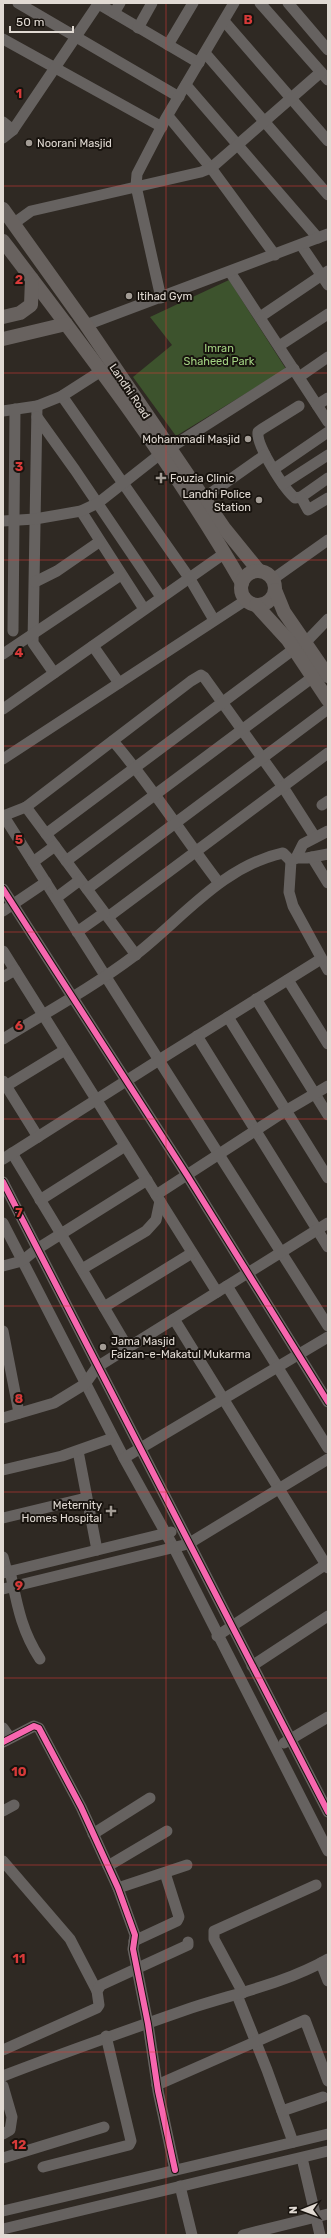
<svg xmlns="http://www.w3.org/2000/svg" width="331" height="2238" font-family="Rubik,sans-serif">
<style>
.green{fill:#3d532d}
.lines{fill:none;stroke-linecap:round;stroke-linejoin:round}
.minor{stroke:#666260;stroke-width:11}
.major{stroke:#68625f;stroke-width:14}
.cycleway-casing{stroke:#18130e;stroke-width:8}
.cycleway{stroke:#f766af;stroke-width:6}
.grid{fill:none;stroke:#d73a39;stroke-width:1;stroke-opacity:0.55}
.poi-dot{fill:#a39c95;stroke:#18130e;stroke-width:1.5}
.labels{text-anchor:middle;stroke-width:4;stroke-linejoin:round;paint-order:stroke}
.poi-label{font-size:11px;fill:#e1dad3;stroke:#18130e;text-anchor:start}
.park-label{font-size:11px;fill:#a3d383;stroke:#18130e}
.street-label{font-size:11px;fill:#e1dad3;stroke:#18130e}
.grid-label{font-size:13px;text-anchor:middle;font-weight:bold;fill:#d73a39;stroke:#18130e;stroke-width:4;stroke-linejoin:round;paint-order:stroke}
</style>
<rect width="100%" height="100%" fill="#2f2923"/>
<path class="green" d="M229,280L286,369L176,436L133,377L172,345L150,317Z"/>
<g class="lines">
<g class="minor">
<path d="M18,3L179,97"/>
<path d="M97,3L199,63"/>
<path d="M260,3L328,80"/>
<path d="M288,3L328,50"/>
<path d="M114,13L120,3"/>
<path d="M224,21L328,141"/>
<path d="M138,28L152,3"/>
<path d="M3,39L162,127"/>
<path d="M168,45L193,3"/>
<path d="M205,53L328,195"/>
<path d="M186,85L318,238"/>
<path d="M168,116L211,168L275,255"/>
<path d="M3,122L13,130"/>
<path d="M3,138L13,130L98,4"/>
<path d="M13,224L31,211L201,172L211,168L321,72"/>
<path d="M301,245L328,285"/>
<path d="M230,272L328,422"/>
<path d="M161,298L136,186L137,174L166,118L234,3"/>
<path d="M260,317L328,271"/>
<path d="M86,325L328,234"/>
<path d="M279,346L328,314"/>
<path d="M299,377L328,357"/>
<path d="M62,396L190,579L214,620"/>
<path d="M317,405L328,398"/>
<path d="M37,406L33,643L54,673"/>
<path d="M299,406L262,429L258,432C256,445 284,489 295,498L301,497L328,478"/>
<path d="M3,411L37,406L62,396L101,371"/>
<path d="M37,417L75,470L161,597"/>
<path d="M274,469L328,432"/>
<path d="M283,484L328,455"/>
<path d="M301,497L308,510L328,498"/>
<path d="M204,498L265,455"/>
<path d="M81,511L144,609"/>
<path d="M3,521L35,519L81,511L98,503L159,455L294,369"/>
<path d="M273,579L328,540"/>
<path d="M35,582L57,571L99,542"/>
<path d="M13,631L15,409"/>
<path d="M305,643L328,619"/>
<path d="M93,646L119,683"/>
<path d="M3,654L121,575"/>
<path d="M3,709L225,553"/>
<path d="M113,741C151,785 183,836 219,883"/>
<path d="M3,759L246,600"/>
<path d="M322,805L328,801"/>
<path d="M26,807L136,955"/>
<path d="M3,815L328,1326"/>
<path d="M3,816L26,807L191,681L201,675L204,677L283,787L315,837"/>
<path d="M328,831L303,844L296,858L291,861L289,892L293,906L328,970"/>
<path d="M46,834L294,649"/>
<path d="M312,857L328,883"/>
<path d="M296,858H307L328,854"/>
<path d="M66,861L313,677"/>
<path d="M33,862L55,846"/>
<path d="M3,889L187,1175L328,1402"/>
<path d="M87,889L328,709"/>
<path d="M56,898L80,880"/>
<path d="M3,911L46,882"/>
<path d="M108,917L328,753"/>
<path d="M77,932L104,913"/>
<path d="M3,951L217,1292"/>
<path d="M3,977L15,970"/>
<path d="M288,980L328,1044"/>
<path d="M256,999L328,1115"/>
<path d="M228,1017L328,1178"/>
<path d="M197,1036L328,1247"/>
<path d="M3,1039C47,1012 93,987 134,956C181,920 222,866 283,853L291,861"/>
<path d="M3,1081L38,1137"/>
<path d="M6,1086L65,1050"/>
<path d="M12,1153L61,1234L147,1180"/>
<path d="M3,1159L159,1060L321,959"/>
<path d="M3,1182L328,1812"/>
<path d="M156,1195L287,1110L328,1086"/>
<path d="M40,1200L125,1146"/>
<path d="M3,1223L124,1458L174,1548L328,1851"/>
<path d="M3,1266L22,1261L37,1249L61,1234L128,1348"/>
<path d="M82,1269L146,1231L156,1220L160,1201"/>
<path d="M227,1286L328,1448"/>
<path d="M104,1307L192,1253"/>
<path d="M174,1319L328,1568"/>
<path d="M3,1331L19,1413"/>
<path d="M3,1418L54,1403L85,1384L97,1367L328,1223"/>
<path d="M78,1451L97,1550"/>
<path d="M124,1458L328,1337"/>
<path d="M3,1470L62,1456L113,1438"/>
<path d="M3,1518L86,1498"/>
<path d="M3,1557L7,1572"/>
<path d="M10,1571C17,1604 21,1630 40,1659"/>
<path d="M3,1573L171,1532"/>
<path d="M3,1589L188,1544L328,1459"/>
<path d="M217,1636L328,1563"/>
<path d="M252,1666L328,1616"/>
<path d="M3,1728L10,1738"/>
<path d="M3,1742L34,1726L39,1728L81,1807L118,1888L135,1935L133,1949L148,2024L158,2091L175,2170"/>
<path d="M284,1743L328,1717"/>
<path d="M3,1811L14,1805"/>
<path d="M93,1834L150,1798"/>
<path d="M3,1861L70,1939L97,1991"/>
<path d="M108,1866L167,1831"/>
<path d="M118,1888L187,1865"/>
<path d="M134,1941L177,1921L179,1917L165,1873"/>
<path d="M321,1963L328,1981"/>
<path d="M243,1993L214,1939V1931L316,1885"/>
<path d="M237,1995L267,2070L293,2142"/>
<path d="M3,2050L97,2008L99,2005L97,1991L101,1985L188,1945V1942"/>
<path d="M3,2076C65,2052 128,2030 191,2008C237,1993 286,1983 328,1959"/>
<path d="M157,2085L305,2020L328,2081"/>
<path d="M3,2086L12,2117L10,2130L3,2134"/>
<path d="M282,2111L323,2097"/>
<path d="M3,2158L104,2127"/>
<path d="M302,2158L320,2235"/>
<path d="M43,2167L129,2145L131,2141L106,2036"/>
<path d="M180,2186L192,2235"/>
<path d="M3,2211L328,2134"/>
<path d="M3,2229L328,2151"/>
<path d="M243,2235L328,2214"/>
</g>
<g class="major">
<path d="M3,209L86,325L224,528L259,571"/>
<path d="M3,241C87,351 173,463 242,583"/>
<path d="M3,317L20,313L31,305L32,279"/>
<path d="M3,339L66,324"/>
<circle cx="258" cy="588" r="17"/>
<path d="M275,590L284,612L328,676"/>
<path d="M256,605L288,640L328,700"/>
</g>
<g class="cycleway-casing">
<g id="cycleway">
<path d="M3,889L187,1175L328,1402"/>
<path d="M3,1182L328,1812"/>
<path d="M3,1742L34,1726L39,1728L81,1807L118,1888L135,1935L133,1949L148,2024L158,2091L175,2170"/>
</g>
</g>
<use href="#cycleway" class="cycleway"/>
</g>
<path class="grid" d="M166,3V2235M3,186H328M3,373H328M3,560H328M3,746H328M3,932H328M3,1119H328M3,1306H328M3,1492H328M3,1678H328M3,1865H328M3,2052H328"/>
<g class="poi-dot">
<circle cx="29" cy="143" r="4"/>
<circle cx="129" cy="296" r="4"/>
<circle cx="248" cy="439" r="4"/>
<path d="M159 472h4v4h4v4h-4v4h-4v-4h-4v-4h4z"/>
<circle cx="259" cy="500" r="4"/>
<circle cx="103" cy="1347" r="4"/>
<path d="M109 1505h4v4h4v4h-4v4h-4v-4h-4v-4h4z"/>
</g>
<g class="labels">
<g class="poi-label">
<text x="37" y="147">Noorani Masjid</text>
<text x="137" y="300">Itihad Gym</text>
<text x="240" y="443" text-anchor="end">Mohammadi Masjid</text>
<text x="170" y="482">Fouzia Clinic</text>
<text x="251" y="498" text-anchor="end">Landhi Police<tspan x="251" dy="13">Station</tspan></text>
<text x="111" y="1345">Jama Masjid<tspan x="111" dy="13">Faizan-e-Makatul Mukarma</tspan></text>
<text x="102" y="1509" text-anchor="end">Meternity<tspan x="102" dy="13">Homes Hospital</tspan></text>
</g>
<g class="park-label">
<text x="219" y="352">Imran<tspan x="219" dy="13">Shaheed Park</tspan></text>
</g>
<g class="street-label">
<text transform="translate(130 391) rotate(56)" y="4">Landhi Road</text>
</g>
</g>
<g class="grid-label">
<text x="248" y="24">B</text>
<text x="19" y="98">1</text>
<text x="19" y="284">2</text>
<text x="19" y="471">3</text>
<text x="19" y="657">4</text>
<text x="19" y="844">5</text>
<text x="19" y="1030">6</text>
<text x="19" y="1217">7</text>
<text x="19" y="1403">8</text>
<text x="19" y="1590">9</text>
<text x="19" y="1776">10</text>
<text x="19" y="1963">11</text>
<text x="19" y="2149">12</text>
</g>
<rect width="331" height="2238" fill="none" stroke="#e1dad3" stroke-width="8"/>
<g transform="translate(303 2210) rotate(269)" stroke="#18130e" stroke-width="3" paint-order="stroke">
<path d="M0-3L7 15L0 10L-7 15Z" fill="#e1dad3"/>
<text y="-6" font-size="11" font-weight="bold" text-anchor="middle" fill="#e1dad3">N</text>
</g>
<path d="M10 26v6h63v-6" fill="none" stroke="#e1dad3" stroke-width="2"/>
<text x="16" y="26" font-size="12" fill="#e1dad3" stroke="#18130e" stroke-width="3" paint-order="stroke">50 m</text>
</svg>
